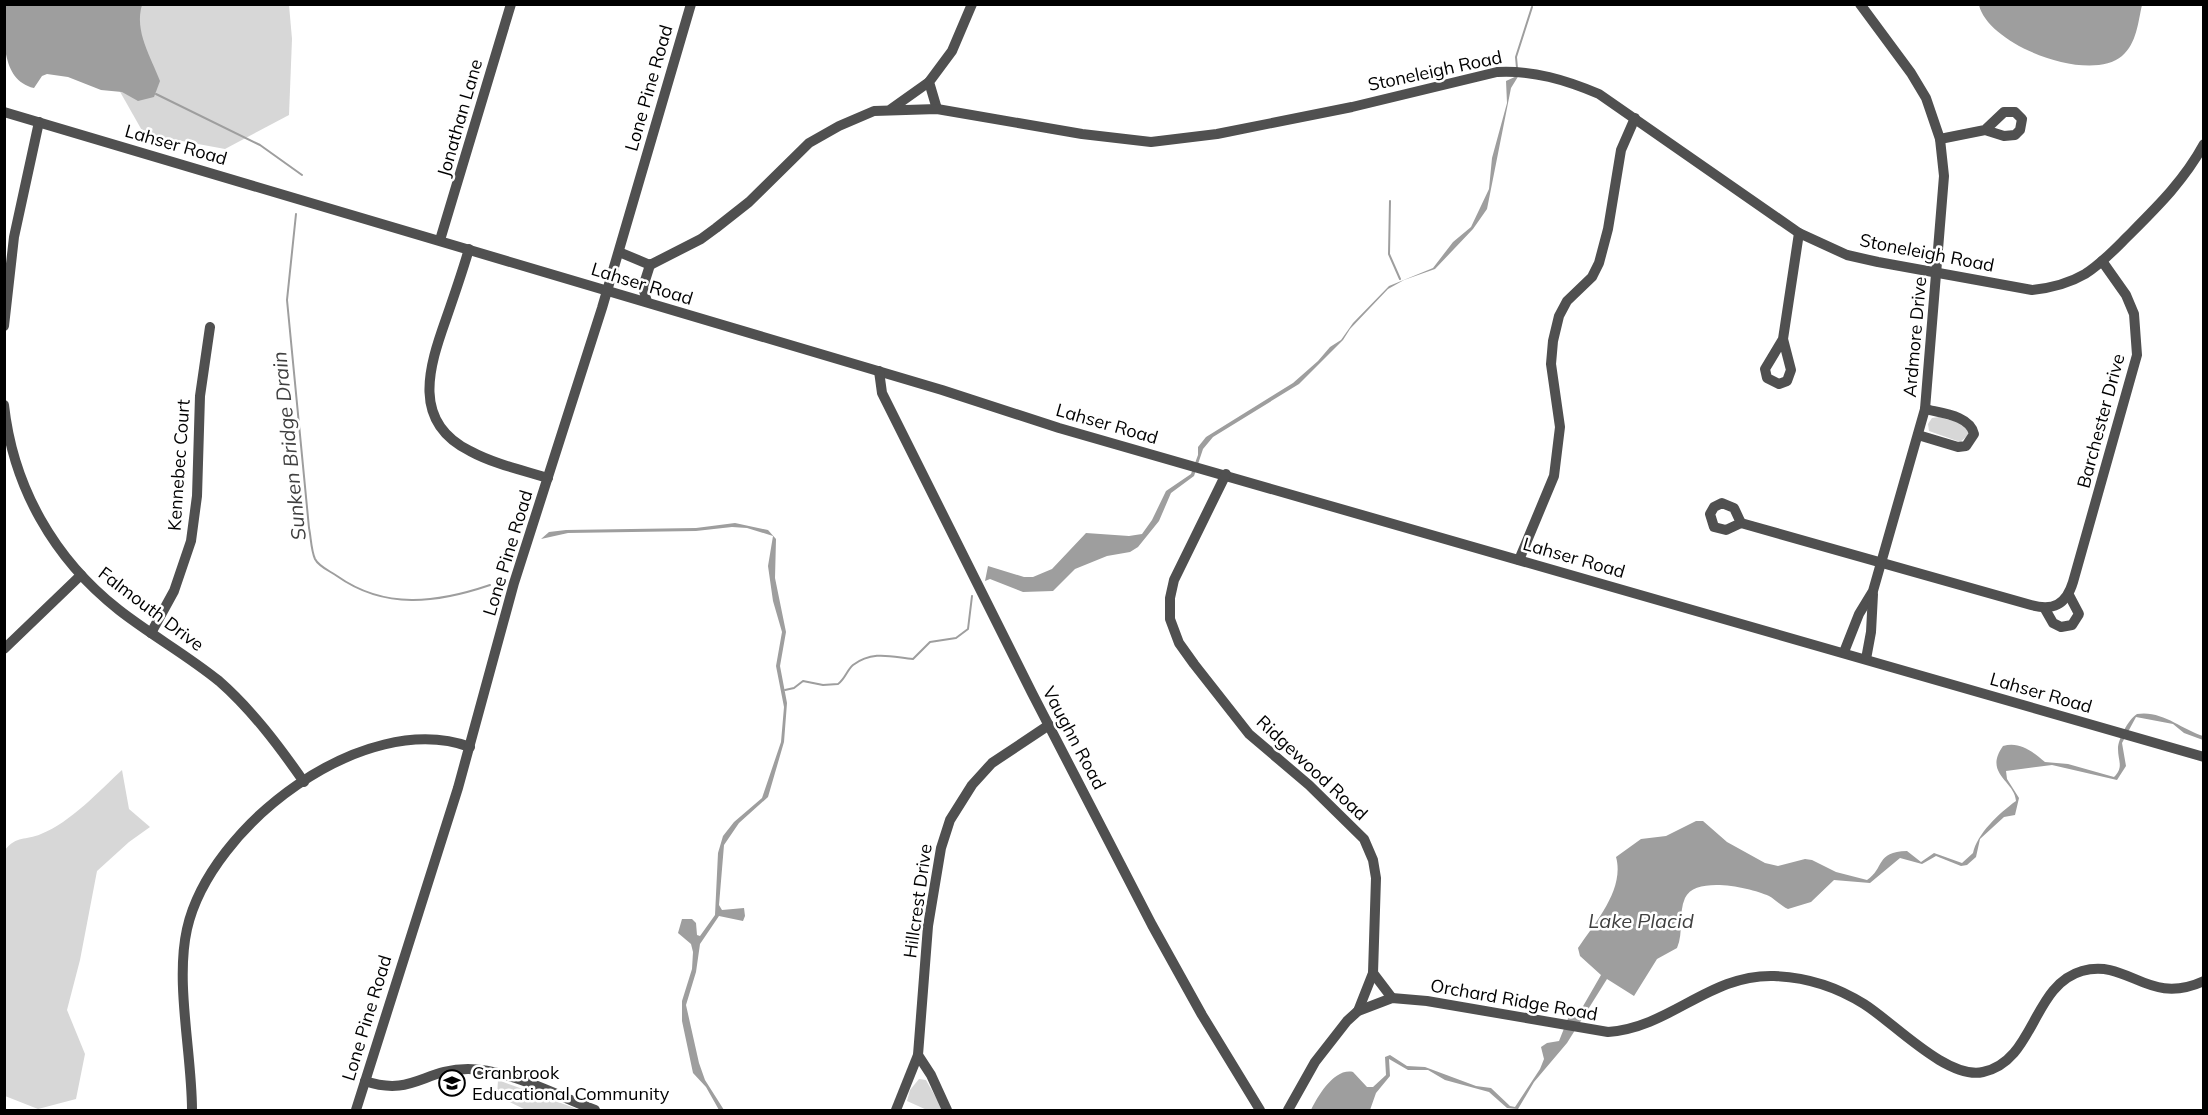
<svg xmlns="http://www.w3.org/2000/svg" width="2208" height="1115" font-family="Mulish,sans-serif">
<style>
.green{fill:#d7d7d7}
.water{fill:#9e9e9e}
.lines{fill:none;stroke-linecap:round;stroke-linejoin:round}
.stream{stroke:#9e9e9e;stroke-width:2}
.minor{stroke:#505050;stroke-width:10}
.labels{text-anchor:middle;stroke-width:5;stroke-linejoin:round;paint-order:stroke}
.street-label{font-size:18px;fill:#000;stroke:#fff}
.poi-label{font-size:18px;fill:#000;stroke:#fff;text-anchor:start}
.water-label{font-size:20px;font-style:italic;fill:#3f3f3f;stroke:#fff}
</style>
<rect width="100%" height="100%" fill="#fff"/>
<g class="green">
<path d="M127,5H289L292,39L289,115L225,149L144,134L106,67Z"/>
<path d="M1939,417L1964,424L1970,434L1960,442L1929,431L1928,424L1932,418Z"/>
<path d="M122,770L129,809L150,827L129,842L97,871L80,960L67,1010L85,1054L76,1099L38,1109L5,1096V850C17,835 25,841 41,834C71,822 99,791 122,770Z"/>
<path d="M919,1079L926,1080L943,1110H927L907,1101L910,1090Z"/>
<path d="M498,1080L580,1110H526L497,1096Z"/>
</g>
<g class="water">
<path d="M4,5H142C134,31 151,57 160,81L154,97L138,101L122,92L101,90L68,77L47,74L42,76L34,88C0,80 4,35 4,5Z"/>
<path d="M1979,5L2142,4V5C2138,22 2137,43 2122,56C2089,84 1988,45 1979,5Z"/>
<path d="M1519,75L1511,88L1487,209L1473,229L1435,269L1404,280L1388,289L1350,329L1343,340L1299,384L1213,437L1203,449L1194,476L1171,493L1159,521L1138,547L1130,552L1107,556L1075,569L1053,591L1023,592L990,579L985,581L988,566L1024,577H1033L1052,569L1086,533L1129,536L1142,534L1152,520L1166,491L1191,474L1198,455V447L1206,437L1293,383L1318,361L1330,347L1341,340L1353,323L1389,286L1433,268L1453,242L1471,227L1489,189L1492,158L1507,103L1506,81Z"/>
<path d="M735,523L768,530L776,539L775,578L786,632L780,666L787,703L784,742L768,797L739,823L724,845L719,905L722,910L744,908L745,916L743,921L719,916L700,944L696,972L686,1005L699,1063L705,1080L724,1110H719L706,1087L693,1073L682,1021V1001L692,969L693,952L691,944L678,933L682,919H692L696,923L697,935L700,936L715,915L718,853L723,836L734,822L762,798L781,742L784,707L776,666L782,632L773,601L768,566L773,536L747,528L732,527L696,531L568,533L541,539L549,532L566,530L696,528Z"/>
<path d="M2137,714C2162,710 2181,729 2203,736V740L2184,733L2173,724L2136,717L2122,743L2126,766L2117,780L2052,765L2006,771L2007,779L2019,798L2015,815L2004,817L1980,839L1976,857L1967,865L1961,866L1936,856L1922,864L1900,858L1870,883L1834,880L1811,902L1788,909C1781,906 1776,900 1769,896C1751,888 1696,875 1685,898C1678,914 1684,932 1677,948L1657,959L1634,996L1607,979L1567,1043L1534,1082L1518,1109L1507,1108L1489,1092L1445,1080L1428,1070H1408L1389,1059L1390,1076L1376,1093L1370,1110H1311C1318,1096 1334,1068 1353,1072L1367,1087H1373L1386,1075L1385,1057L1390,1055L1407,1066L1425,1067L1476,1086L1491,1088L1510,1106L1515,1107L1540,1069L1544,1059L1541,1047L1547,1043L1559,1041L1569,1016L1582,1008L1601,975L1580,956L1578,948C1595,923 1625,889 1616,857L1641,839L1666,836L1696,821H1703L1727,842L1765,863L1778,866L1805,859L1812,860L1836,872L1867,880C1885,868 1875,852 1907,851L1921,862L1934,853L1962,863L1973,853C1977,834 1999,813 2016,801C2015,781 1983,774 2003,746C2020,741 2033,752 2045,762L2068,764L2114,777C2124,767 2118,761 2118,749C2118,739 2128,720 2137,714Z"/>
</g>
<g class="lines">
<g class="stream">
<path d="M1517,68L1516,57L1532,7"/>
<path d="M156,94L260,145L302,175"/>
<path d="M1390,201L1389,254L1400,279"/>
<path d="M296,214L287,300L309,528C311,537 311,550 315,559C319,567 330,571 337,576C385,610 437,603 490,585"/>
<path d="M785,690L794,688L803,681L823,685L838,684C845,679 847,670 853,665C873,650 892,657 913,659L930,642L956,638L968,629L972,596"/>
</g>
<g class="minor">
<path d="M891,109L929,82"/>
<path d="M937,109L929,82L952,51L972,4"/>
<path d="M4,112L942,390L1059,428L2204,757"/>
<path d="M1940,139L1985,130L2004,112H2015L2022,119L2020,130L2015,135L2004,136L1985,130"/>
<path d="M440,240L511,4"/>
<path d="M469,249C462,273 454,296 446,319C429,367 411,422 470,451C494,464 522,470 548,478"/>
<path d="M619,252L650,265L701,239L716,228L749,202L809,143L839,126L874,111L937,109L1082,134L1151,142L1217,134L1352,107L1497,72C1533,70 1566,80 1599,94L1799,233L1847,255L1878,262L2032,290C2051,288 2068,284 2085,274C2101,264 2114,250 2127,237C2156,208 2184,181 2204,144"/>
<path d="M647,302L643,287L650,265"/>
<path d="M4,326L14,237L39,122"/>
<path d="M1783,339L1791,370L1787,381L1779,384L1767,378L1765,369L1783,339L1799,233"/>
<path d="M879,371L882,393L1032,693L1152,925L1202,1015L1260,1110"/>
<path d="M4,405C13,487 54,559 119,610C151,635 187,655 219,681C252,710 279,746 304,782"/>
<path d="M1918,435L1958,447L1966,446L1974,434C1970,415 1940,413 1925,409"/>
<path d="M1226,474L1174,580L1170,598V619L1179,643L1194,664L1249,734L1309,785L1364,839L1373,860L1376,878L1373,973L1392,998"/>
<path d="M1722,503L1734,508L1741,523L1726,530L1714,527L1710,514L1714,507Z"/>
<path d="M1741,523L2031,605C2053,611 2066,605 2073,582L2137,355L2134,314L2126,295L2102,261"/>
<path d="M1519,560L1554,476L1560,427L1551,364L1553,341L1559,316L1567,301L1592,277L1599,263L1608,229L1621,150L1635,118"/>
<path d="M2045,609L2053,623L2061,627L2072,625L2079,614L2069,595"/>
<path d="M151,633L174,591L191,541L197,496L200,396L210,327"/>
<path d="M4,649L81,575"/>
<path d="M1844,652L1859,614L1873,591L1925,409L1944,176L1940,139L1926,98L1911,73L1860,4"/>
<path d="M1866,659L1871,632L1873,594"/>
<path d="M1358,1011L1373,973"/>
<path d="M365,1081C412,1097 424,1069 468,1069C508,1069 558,1096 595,1110"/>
<path d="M192,1110C192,1054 175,983 187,929C210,826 364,708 470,747"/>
<path d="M356,1110L458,788L514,583L602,308L691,4"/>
<path d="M896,1110L918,1055"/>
<path d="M947,1110L931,1075L918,1055L928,926L941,848L950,820L972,785L992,763L1049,725"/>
<path d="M1288,1110L1315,1062L1347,1021L1358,1011L1392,998L1427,1001L1608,1032C1672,1027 1709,974 1774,976C1805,977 1837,987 1864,1004C1893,1022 1947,1080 1983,1072C2035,1061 2032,985 2082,971C2129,958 2147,1007 2204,981"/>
</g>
</g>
<defs>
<g id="school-ring" transform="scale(1.35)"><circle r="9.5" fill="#fff" stroke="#000" stroke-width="1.5"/><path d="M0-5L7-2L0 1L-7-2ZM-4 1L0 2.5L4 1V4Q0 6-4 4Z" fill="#000"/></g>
</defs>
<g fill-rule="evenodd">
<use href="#school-ring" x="452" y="1083"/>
</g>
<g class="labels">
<g class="street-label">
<text transform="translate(1435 71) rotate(-12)" y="6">Stoneleigh Road</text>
<text transform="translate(649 88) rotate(-74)" y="6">Lone Pine Road</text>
<text transform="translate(460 118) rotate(-74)" y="6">Jonathan Lane</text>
<text transform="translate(176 145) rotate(16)" y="6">Lahser Road</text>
<text transform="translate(1927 253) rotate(11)" y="6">Stoneleigh Road</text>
<text transform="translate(642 284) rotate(17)" y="6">Lahser Road</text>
<text transform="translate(1915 337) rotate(-85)" y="6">Ardmore Drive</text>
<text transform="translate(2101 421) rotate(-75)" y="6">Barchester Drive</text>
<text transform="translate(1107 424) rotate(16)" y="6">Lahser Road</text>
<text transform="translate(179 465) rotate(-86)" y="6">Kennebec Court</text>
<text transform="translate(508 553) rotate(-73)" y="6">Lone Pine Road</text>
<text transform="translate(1574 558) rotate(16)" y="6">Lahser Road</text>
<text transform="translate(151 609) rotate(37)" y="6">Falmouth Drive</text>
<text transform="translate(2041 693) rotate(16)" y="6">Lahser Road</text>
<text transform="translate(1074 738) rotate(62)" y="6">Vaughn Road</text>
<text transform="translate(1312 768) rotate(43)" y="6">Ridgewood Road</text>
<text transform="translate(918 901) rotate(-82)" y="6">Hillcrest Drive</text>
<text transform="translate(1514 1000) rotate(10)" y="6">Orchard Ridge Road</text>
<text transform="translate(367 1018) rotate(-73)" y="6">Lone Pine Road</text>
</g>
<g class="poi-label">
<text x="472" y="1079">Cranbrook<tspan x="472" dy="21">Educational Community</tspan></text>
</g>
<g class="water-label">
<text transform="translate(289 446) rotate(-96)" y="7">Sunken Bridge Drain</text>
<text x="1641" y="928">Lake Placid</text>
</g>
</g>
<rect width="2208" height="1115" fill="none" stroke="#000000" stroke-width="12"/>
</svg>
